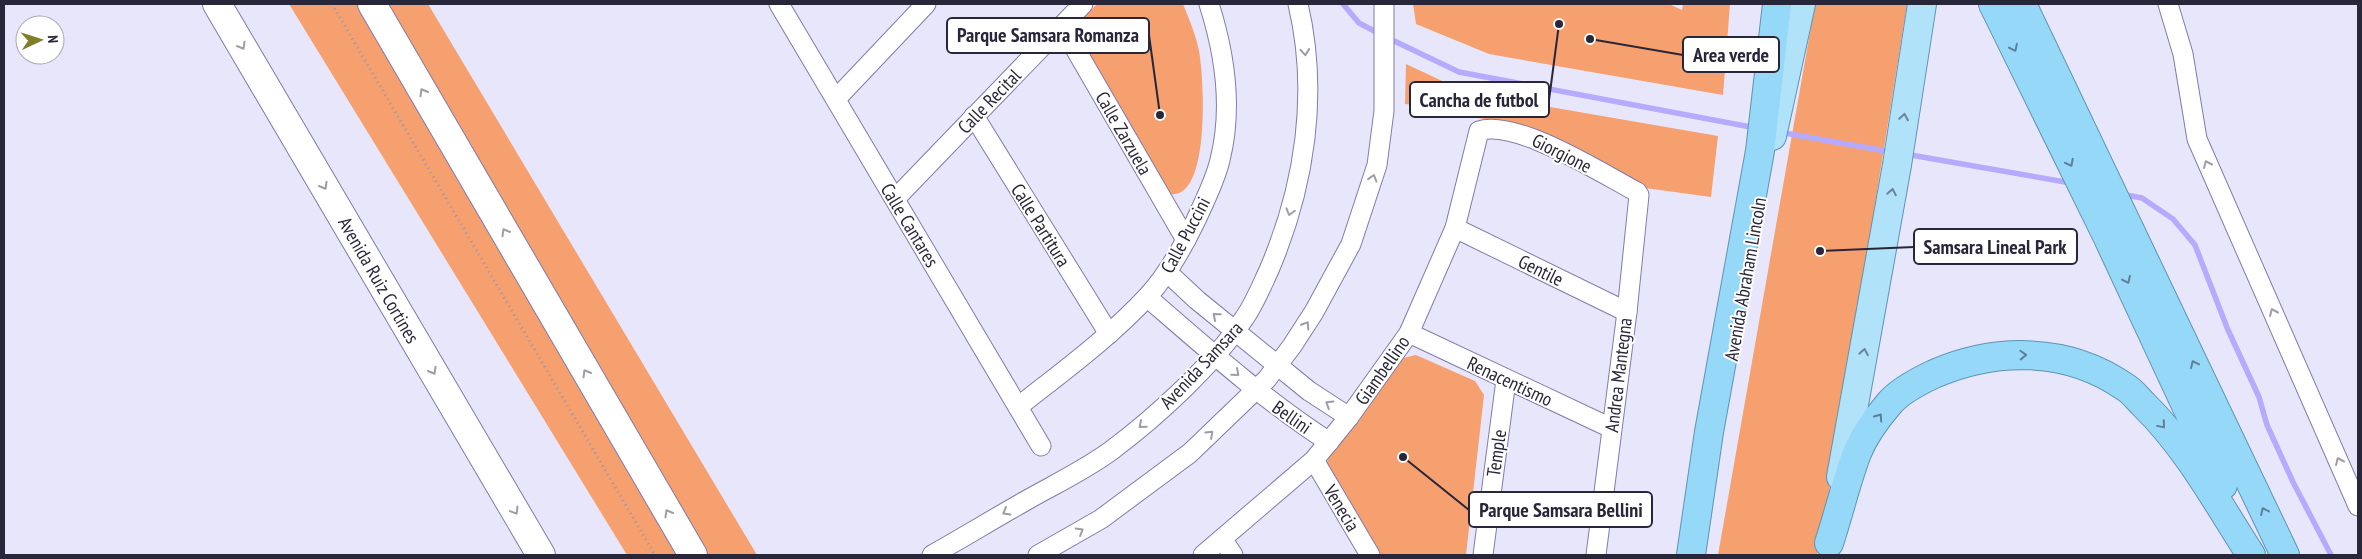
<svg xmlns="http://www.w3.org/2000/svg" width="2362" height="559" font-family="'PT Sans Narrow',sans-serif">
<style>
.green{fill:#f6a070}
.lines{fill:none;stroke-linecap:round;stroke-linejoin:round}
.stream{stroke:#b5aafd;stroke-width:5.5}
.minor-casing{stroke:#817baa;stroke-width:21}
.secondary-casing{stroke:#817baa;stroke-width:30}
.primary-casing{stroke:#5f93b3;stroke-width:30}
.trunk-casing{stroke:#5f93b3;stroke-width:30}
.path{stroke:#9795a9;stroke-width:3;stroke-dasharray:1 4;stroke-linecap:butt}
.minor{stroke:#fff;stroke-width:19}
.secondary{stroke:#fff;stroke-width:28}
.primary{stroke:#b0e2f9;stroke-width:28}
.trunk{stroke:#96d8f7;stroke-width:28}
.oneway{stroke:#9e9da6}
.oneway2{stroke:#5f7f98}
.oneway3{stroke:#6c8499}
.labels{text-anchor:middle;stroke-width:4;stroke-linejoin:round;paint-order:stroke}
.street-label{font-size:19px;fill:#282639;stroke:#fff}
.leader{fill:none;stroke:#282639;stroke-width:2}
.callout-dot{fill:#282639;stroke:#fff;stroke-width:2}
.callout{fill:#fff;stroke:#282639;stroke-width:2}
.callout-label{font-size:20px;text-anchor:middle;font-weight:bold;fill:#282639}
</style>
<rect width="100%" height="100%" fill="#e8e6fb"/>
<g class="green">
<path d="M289,4H428L757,555H627Z"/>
<path d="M1097,4H1183C1189,19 1196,35 1199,51C1204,77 1212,209 1165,193L1074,31L1083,18Z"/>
<path d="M1413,4H1669L1682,10L1683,4H1730L1723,95L1489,54L1416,24Z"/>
<path d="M1815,4H1907L1828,498L1817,555H1718Z"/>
<path d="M1406,64L1455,87L1481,95L1718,136L1711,197L1645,188L1507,124L1494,120L1451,115L1452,108L1405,104Z"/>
<path d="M1416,355L1475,381L1484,395L1466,555H1372L1326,465L1330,454L1403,358Z"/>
</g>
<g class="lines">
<g class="stream">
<path d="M1343,4L1359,23L1380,34"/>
<path d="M1388,38L1459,72L1756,128"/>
<path d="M1779,132L1891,152"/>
<path d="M1905,154L2071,183"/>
<path d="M2121,194L2142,198L2173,219L2195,245L2228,330L2259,397L2267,425L2293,482L2331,555"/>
</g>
<g class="minor-casing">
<g id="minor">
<path d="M779,4L1041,446"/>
<path d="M2168,4L2183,54L2197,139L2358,506"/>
<path d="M1062,26L1186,240"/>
<path d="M836,99L926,4"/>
<path d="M974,116L1109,334"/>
<path d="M895,199L1083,4"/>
<path d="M1455,228L1627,312"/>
<path d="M1167,272L1197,300L1309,391L1349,417"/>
<path d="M1147,297C1206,348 1264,400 1329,442"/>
<path d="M1409,333L1611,428"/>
<path d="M1018,407C1062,372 1109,338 1148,296C1168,274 1183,247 1196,220C1205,200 1215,181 1220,160C1233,108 1225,54 1209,4"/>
<path d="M1314,460L1370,555"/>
<path d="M1223,540L1233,555"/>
<path d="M932,555C964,537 995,518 1027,500C1055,484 1085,470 1112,450C1156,417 1212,366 1243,320C1254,305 1261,287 1269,270C1305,186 1319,93 1298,4"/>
<path d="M1038,555L1101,519L1190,453L1267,379L1292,346L1314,312L1351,244L1377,165L1384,111V4"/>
<path d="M1203,555L1314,460L1349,417L1409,333L1455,228L1479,131C1515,118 1603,174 1637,192L1639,195L1627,312L1596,555"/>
<path d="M1483,555L1506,380"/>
</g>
</g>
<g class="secondary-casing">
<g id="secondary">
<path d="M217,4L541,555"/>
<path d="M372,4L693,555"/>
</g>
</g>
<g class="primary-casing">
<g id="primary">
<path d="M1772,136L1801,4"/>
<path d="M1841,477L1897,165L1922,4"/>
</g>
</g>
<g class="trunk-casing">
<g id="trunk">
<path d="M1993,4L2107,236L2223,485"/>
<path d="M2022,4L2285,555"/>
<path d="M1829,543C1839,513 1846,482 1857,453C1864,436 1876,419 1888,405C1898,392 1919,381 1934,374C1996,347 2068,347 2125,387C2132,391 2138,399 2144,405C2188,448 2218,504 2251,555"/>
<path d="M1691,555L1709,432L1760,151L1777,4"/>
</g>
</g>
<path class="path" d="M332,4L655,555"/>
<use href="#minor" class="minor"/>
<use href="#secondary" class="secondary"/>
<use href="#primary" class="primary"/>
<use href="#trunk" class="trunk"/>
</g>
<defs><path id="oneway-chevron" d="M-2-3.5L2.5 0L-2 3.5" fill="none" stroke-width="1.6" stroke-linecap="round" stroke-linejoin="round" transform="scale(1.25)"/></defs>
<g class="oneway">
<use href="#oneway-chevron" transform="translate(242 46) rotate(60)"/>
<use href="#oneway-chevron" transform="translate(1305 52) rotate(85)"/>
<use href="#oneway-chevron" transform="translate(423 92) rotate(-120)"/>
<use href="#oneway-chevron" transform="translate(2207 164) rotate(-114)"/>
<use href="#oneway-chevron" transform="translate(1373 178) rotate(-73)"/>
<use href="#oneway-chevron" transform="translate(324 186) rotate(60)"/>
<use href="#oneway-chevron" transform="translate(1290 212) rotate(106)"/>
<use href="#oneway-chevron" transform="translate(505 232) rotate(-120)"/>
<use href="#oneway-chevron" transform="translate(2273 312) rotate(-114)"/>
<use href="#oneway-chevron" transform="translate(1216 316) rotate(-140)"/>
<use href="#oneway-chevron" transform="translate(1306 325) rotate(-57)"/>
<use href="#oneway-chevron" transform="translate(433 371) rotate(60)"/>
<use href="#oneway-chevron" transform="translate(586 373) rotate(-120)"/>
<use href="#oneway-chevron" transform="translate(1236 373) rotate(41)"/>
<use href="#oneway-chevron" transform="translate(1329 404) rotate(-148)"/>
<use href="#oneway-chevron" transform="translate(1142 425) rotate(139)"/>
<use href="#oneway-chevron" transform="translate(1210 434) rotate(-43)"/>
<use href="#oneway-chevron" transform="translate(2339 461) rotate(-114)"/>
<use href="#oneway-chevron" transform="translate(515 511) rotate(59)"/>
<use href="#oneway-chevron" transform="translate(1006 512) rotate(150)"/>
<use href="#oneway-chevron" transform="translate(668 513) rotate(-120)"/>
<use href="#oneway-chevron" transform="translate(1080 531) rotate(-30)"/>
</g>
<g class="oneway2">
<use href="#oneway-chevron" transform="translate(2014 48) rotate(65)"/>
<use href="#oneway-chevron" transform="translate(2070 163) rotate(63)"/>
<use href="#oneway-chevron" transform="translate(2127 280) rotate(65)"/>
<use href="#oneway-chevron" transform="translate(2023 355) rotate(-2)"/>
<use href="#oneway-chevron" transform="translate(2194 364) rotate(-115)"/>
<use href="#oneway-chevron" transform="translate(1879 417) rotate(-55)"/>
<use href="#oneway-chevron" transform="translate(2162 425) rotate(50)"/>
<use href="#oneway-chevron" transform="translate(2264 511) rotate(-115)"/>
</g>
<g class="oneway3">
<use href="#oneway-chevron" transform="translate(1904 117) rotate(-81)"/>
<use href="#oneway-chevron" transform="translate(1892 192) rotate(-80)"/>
<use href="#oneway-chevron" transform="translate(1864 352) rotate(-80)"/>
</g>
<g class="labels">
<g class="street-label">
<text transform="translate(989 101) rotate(-46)" y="7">Calle Recital</text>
<text transform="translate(1124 133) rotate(60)" y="7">Calle Zarzuela</text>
<text transform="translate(1562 153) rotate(27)" y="7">Giorgione</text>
<text transform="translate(910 225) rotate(59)" y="7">Calle Cantares</text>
<text transform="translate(1041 225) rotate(58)" y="7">Calle Partitura</text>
<text transform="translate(1185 235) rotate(-62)" y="7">Calle Puccini</text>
<text transform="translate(1541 270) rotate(26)" y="7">Gentile</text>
<text transform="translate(1745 279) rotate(-80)" y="7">Avenida Abraham Lincoln</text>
<text transform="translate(379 280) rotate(60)" y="7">Avenida Ruiz Cortines</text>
<text transform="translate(1201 365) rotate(-47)" y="7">Avenida Samsara</text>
<text transform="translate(1382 370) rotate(-55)" y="7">Giambellino</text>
<text transform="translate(1618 375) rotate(-83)" y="7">Andrea Mantegna</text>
<text transform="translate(1510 381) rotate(25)" y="7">Renacentismo</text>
<text transform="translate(1292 417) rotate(35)" y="7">Bellini</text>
<text transform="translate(1496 453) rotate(-82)" y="7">Temple</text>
<text transform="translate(1342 508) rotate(59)" y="7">Venecia</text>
</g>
</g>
<path class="leader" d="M1160 115L1149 35M1590 39L1683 55M1559 24L1549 100M1820 251L1914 247M1403 457L1469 510"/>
<g class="callout-dot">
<circle cx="1160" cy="115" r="5"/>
<circle cx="1590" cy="39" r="5"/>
<circle cx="1559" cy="24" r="5"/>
<circle cx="1820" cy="251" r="5"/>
<circle cx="1403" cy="457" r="5"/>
</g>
<g class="callout">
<rect x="947" y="18" width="202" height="35" rx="5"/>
<rect x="1683" y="37" width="96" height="35" rx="5"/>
<rect x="1410" y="82" width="139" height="35" rx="5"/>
<rect x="1914" y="229" width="163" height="35" rx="5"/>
<rect x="1469" y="492" width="183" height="35" rx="5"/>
</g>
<g class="callout-label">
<text x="1048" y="42">Parque Samsara Romanza</text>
<text x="1731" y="62">Area verde</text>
<text x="1479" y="107">Cancha de futbol</text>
<text x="1995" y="254">Samsara Lineal Park</text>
<text x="1561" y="517">Parque Samsara Bellini</text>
</g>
<rect width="2362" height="559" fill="none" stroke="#282639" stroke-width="10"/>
<g transform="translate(40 40) rotate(86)"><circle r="24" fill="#ffffff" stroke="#a9a8b0"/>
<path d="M0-4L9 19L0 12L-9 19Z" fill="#7f7f28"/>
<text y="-8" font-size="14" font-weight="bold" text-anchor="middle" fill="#282639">N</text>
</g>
</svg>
